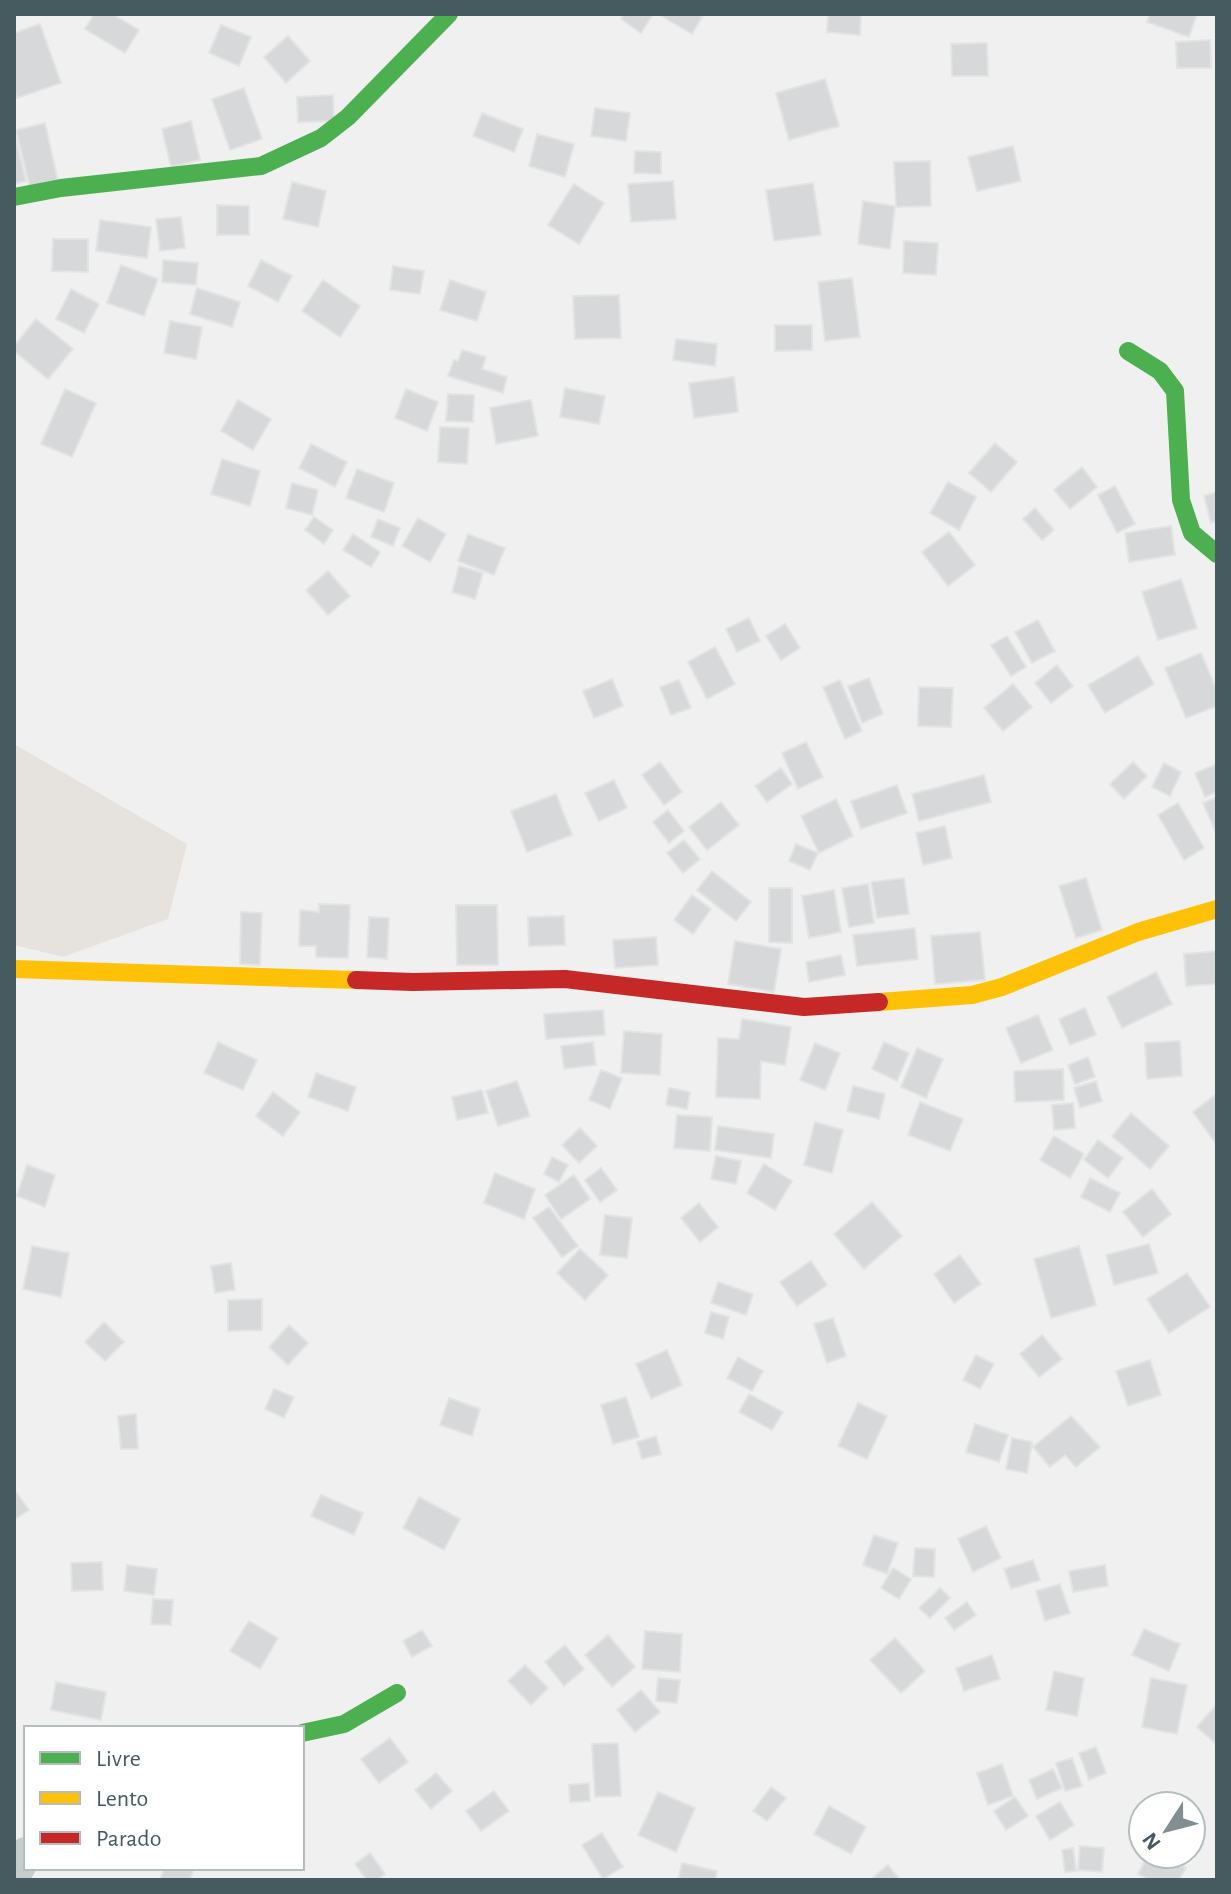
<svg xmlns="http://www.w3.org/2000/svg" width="1231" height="1894" font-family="'Alegreya Sans',sans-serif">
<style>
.commercial{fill:#e6e2de}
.building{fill:#d7d8d9;stroke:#e2e3e3;stroke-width:2}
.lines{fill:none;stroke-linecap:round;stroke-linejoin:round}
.street{stroke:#c7cccd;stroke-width:34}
.fast{stroke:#4caf50;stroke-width:18}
.slow{stroke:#ffc107;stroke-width:18}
.jam{stroke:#c62828;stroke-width:18}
</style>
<rect width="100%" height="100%" fill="#f1f0f0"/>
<path class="commercial" d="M14,744L187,844L168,919L63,957L14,945Z"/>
<g class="building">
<path d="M94,14H112L139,30L125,53L85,29Z"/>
<path d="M624,14H653L641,33L621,19Z"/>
<path d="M697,14L702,17L692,34L660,15Z"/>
<path d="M828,14H861L860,35L827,32Z"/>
<path d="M1150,14H1197L1189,37L1147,22Z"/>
<path d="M40,24L61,83L17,98L14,89V33Z"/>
<path d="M221,25L251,37L239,66L209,53Z"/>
<path d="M288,36L310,61L286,83L264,57Z"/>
<path d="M1210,40L1211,68H1177L1176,42Z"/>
<path d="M987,43L988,76H952L951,44Z"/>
<path d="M825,79L839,126L789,140L776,93Z"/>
<path d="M244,88L262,139L230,150L212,99Z"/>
<path d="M333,95L334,121L298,122L297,97Z"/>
<path d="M595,108L630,113L626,141L591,136Z"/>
<path d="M482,113L523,129L514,152L473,136Z"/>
<path d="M191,121L200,160L171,167L162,129Z"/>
<path d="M45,123L58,181L30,188L16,130Z"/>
<path d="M14,132L26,181L14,184Z"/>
<path d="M537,134L574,144L565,177L529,166Z"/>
<path d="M1013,146L1021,181L977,191L968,157Z"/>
<path d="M635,151L661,152V174L634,173Z"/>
<path d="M930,161L931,206L896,207L894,162Z"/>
<path d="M673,181L676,219L631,222L628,184Z"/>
<path d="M292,182L326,191L318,227L283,219Z"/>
<path d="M813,183L821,235L774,241L766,190Z"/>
<path d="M574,184L604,203L579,244L548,225Z"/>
<path d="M863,201L895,206L890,249L858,244Z"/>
<path d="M217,205L249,206V235H217Z"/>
<path d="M181,217L185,248L160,251L156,219Z"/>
<path d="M100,220L151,227L147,258L96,251Z"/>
<path d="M53,239H88V272L52,271Z"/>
<path d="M904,241L938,243L936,275L903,273Z"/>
<path d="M163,260L198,263L196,285L162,282Z"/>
<path d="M261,260L292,276L278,302L248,286Z"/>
<path d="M121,265L158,279L144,316L107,303Z"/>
<path d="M393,266L424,271L420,294L390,290Z"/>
<path d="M852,278L860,337L825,341L818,282Z"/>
<path d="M323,280L360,306L340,337L302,311Z"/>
<path d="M450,280L486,292L477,321L440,310Z"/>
<path d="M197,288L240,302L232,327L190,314Z"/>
<path d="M71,289L99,304L84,333L56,319Z"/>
<path d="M619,295L621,338L575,339L573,296Z"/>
<path d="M36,319L73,349L48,379L14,351V346Z"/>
<path d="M170,321L202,327L196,359L164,353Z"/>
<path d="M775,325H812V350L775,351Z"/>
<path d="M676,339L717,344L715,366L673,360Z"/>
<path d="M462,350L486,357L482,369L507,377L503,393L448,376L454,360L458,361Z"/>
<path d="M734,377L738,412L694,418L689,383Z"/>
<path d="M565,388L605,396L599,424L560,417Z"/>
<path d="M65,389L96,403L72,457L41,444Z"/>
<path d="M406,389L438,402L427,431L395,418Z"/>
<path d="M448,394L474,395L473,422L446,421Z"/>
<path d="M238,400L271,419L253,450L221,431Z"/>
<path d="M531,400L538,436L496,444L490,408Z"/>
<path d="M440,427L469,428L467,464L438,462Z"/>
<path d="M995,443L1017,462L991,492L969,473Z"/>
<path d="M311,444L347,462L335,487L299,468Z"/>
<path d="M222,459L260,471L250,506L211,494Z"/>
<path d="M1082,467L1097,487L1070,509L1054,490Z"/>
<path d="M357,469L394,483L384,512L346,498Z"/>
<path d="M948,482L976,497L959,530L930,513Z"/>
<path d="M292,483L318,490L312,515L286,508Z"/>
<path d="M1115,486L1135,524L1117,533L1098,495Z"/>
<path d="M1217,492V521L1211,523L1204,496Z"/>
<path d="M1035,508L1054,530L1042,540L1023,519Z"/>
<path d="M314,517L333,530L324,544L305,530Z"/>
<path d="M418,518L446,534L430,562L402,546Z"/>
<path d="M378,519L400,528L393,546L371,537Z"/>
<path d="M1171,526L1175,555L1129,562L1125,533Z"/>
<path d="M949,532L975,565L948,586L922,552Z"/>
<path d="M353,534L380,552L371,567L343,550Z"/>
<path d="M468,534L505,548L494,575L458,561Z"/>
<path d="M459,566L483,573L475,599L452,592Z"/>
<path d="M328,571L350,596L328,615L306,590Z"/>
<path d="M1181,579L1197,628L1158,640L1142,592Z"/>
<path d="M749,618L760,641L737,652L726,629Z"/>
<path d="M1038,620L1055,651L1032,663L1015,632Z"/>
<path d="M785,624L800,648L781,660L766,636Z"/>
<path d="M1007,636L1026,667L1011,676L991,645Z"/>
<path d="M715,647L735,684L707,699L688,662Z"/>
<path d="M1201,653L1217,691V706L1186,718L1165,668Z"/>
<path d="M1138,656L1154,684L1105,713L1088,685Z"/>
<path d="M1057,665L1073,686L1051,703L1035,683Z"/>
<path d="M869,678L883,714L862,723L848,686Z"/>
<path d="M612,679L623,706L594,718L583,691Z"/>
<path d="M679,680L691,708L671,715L660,687Z"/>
<path d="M840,680L862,731L845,739L823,687Z"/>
<path d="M1013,684L1032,707L1003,731L984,708Z"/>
<path d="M919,687L953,688L951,727L918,726Z"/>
<path d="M806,742L823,777L798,789L782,753Z"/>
<path d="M660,762L682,792L664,805L642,775Z"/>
<path d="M1133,762L1147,776L1124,799L1110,784Z"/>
<path d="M1164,763L1181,772L1170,796L1152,787Z"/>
<path d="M1217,764V792L1205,797L1195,773Z"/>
<path d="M781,768L792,784L767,802L755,786Z"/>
<path d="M984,775L991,802L919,821L912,794Z"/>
<path d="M614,780L627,808L599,821L585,793Z"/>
<path d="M897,785L907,813L861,829L851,801Z"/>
<path d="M556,794L572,835L527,852L511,811Z"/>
<path d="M1217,797V835L1203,803Z"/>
<path d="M836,799L853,836L819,853L801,816Z"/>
<path d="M721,802L739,825L707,850L689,827Z"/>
<path d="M1178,803L1204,848L1184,860L1158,815Z"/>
<path d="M668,810L684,831L669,843L653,822Z"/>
<path d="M945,826L952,858L923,865L916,833Z"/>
<path d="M684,840L700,859L683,873L667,853Z"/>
<path d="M796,844L818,853L810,870L789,861Z"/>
<path d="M712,871L751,902L736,921L697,890Z"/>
<path d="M904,878L909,914L877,918L871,882Z"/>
<path d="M1086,878L1102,930L1076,938L1059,886Z"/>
<path d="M868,884L874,923L849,927L842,888Z"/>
<path d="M769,888H792V943L769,942Z"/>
<path d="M834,890L841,932L809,938L802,896Z"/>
<path d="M692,895L711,909L693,934L674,920Z"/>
<path d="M319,904L350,905L348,958L316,957V946H299L300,910L319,912Z"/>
<path d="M456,905H497L498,965H457Z"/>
<path d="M241,912L262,913L260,965L240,964Z"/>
<path d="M564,916L565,945L529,946L528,917Z"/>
<path d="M369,917L389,918L387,959L367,957Z"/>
<path d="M915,928L918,959L857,966L853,935Z"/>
<path d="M980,932L985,980L935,984L931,936Z"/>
<path d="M656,937L658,965L615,968L613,940Z"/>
<path d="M735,941L781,949L774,992L728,984Z"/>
<path d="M1217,951V984L1186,986L1184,954Z"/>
<path d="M841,955L845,975L809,982L806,962Z"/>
<path d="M1156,972L1172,1004L1122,1028L1107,997Z"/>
<path d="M1085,1008L1096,1035L1070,1045L1059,1019Z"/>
<path d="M603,1010L605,1035L546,1039L544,1014Z"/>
<path d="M1038,1015L1053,1050L1021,1063L1006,1028Z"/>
<path d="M742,1019L791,1027L785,1065L761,1061L760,1099L716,1097L718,1038L739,1039Z"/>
<path d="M624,1031L662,1034L660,1075L621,1073Z"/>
<path d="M1180,1041L1182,1076L1147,1079L1145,1043Z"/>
<path d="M218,1042L257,1060L243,1090L204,1073Z"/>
<path d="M593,1042L596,1065L564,1069L561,1046Z"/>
<path d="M884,1042L909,1053L897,1081L872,1069Z"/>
<path d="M815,1043L840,1053L825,1090L800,1080Z"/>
<path d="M917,1048L943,1059L926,1098L901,1087Z"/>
<path d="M1088,1057L1095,1077L1075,1084L1068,1065Z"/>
<path d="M1063,1069L1064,1100L1015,1102L1014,1071Z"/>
<path d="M601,1070L622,1078L610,1109L589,1100Z"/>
<path d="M316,1073L356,1087L348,1111L308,1097Z"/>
<path d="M517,1081L530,1116L498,1126L486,1091Z"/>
<path d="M1096,1081L1102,1101L1080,1108L1074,1088Z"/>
<path d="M853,1086L885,1094L879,1119L847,1111Z"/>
<path d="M669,1088L690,1092L687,1109L666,1105Z"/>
<path d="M482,1090L488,1113L457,1120L452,1097Z"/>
<path d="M273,1092L300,1112L283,1136L256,1116Z"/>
<path d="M1214,1096L1217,1100V1145L1193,1112Z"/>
<path d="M920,1102L963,1119L950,1151L908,1135Z"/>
<path d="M1073,1103L1075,1128L1054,1130L1052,1105Z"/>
<path d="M1131,1113L1169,1146L1150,1169L1112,1136Z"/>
<path d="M677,1115L712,1117L710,1151L674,1148Z"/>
<path d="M815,1122L843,1130L832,1173L804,1165Z"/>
<path d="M718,1126L774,1134L771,1158L715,1150Z"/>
<path d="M580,1128L597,1146L579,1163L562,1145Z"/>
<path d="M1054,1136L1084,1154L1070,1178L1040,1160Z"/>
<path d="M1098,1140L1123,1158L1108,1178L1084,1160Z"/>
<path d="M716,1156L741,1161L736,1184L711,1179Z"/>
<path d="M552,1157L568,1165L559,1182L544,1174Z"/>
<path d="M764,1164L792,1181L775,1210L747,1193Z"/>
<path d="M27,1165L55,1175L45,1207L17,1196Z"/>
<path d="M601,1168L617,1190L600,1202L585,1180Z"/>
<path d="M495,1173L535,1189L524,1219L484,1203Z"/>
<path d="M574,1175L590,1199L561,1219L545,1195Z"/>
<path d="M1090,1178L1120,1193L1110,1212L1081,1197Z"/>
<path d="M1152,1189L1171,1214L1143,1237L1123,1212Z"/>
<path d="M872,1202L902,1236L864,1269L834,1234Z"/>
<path d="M699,1203L718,1227L700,1242L681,1218Z"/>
<path d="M549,1207L578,1246L562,1257L533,1218Z"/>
<path d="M605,1215L632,1218L627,1258L600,1255Z"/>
<path d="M1149,1244L1158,1273L1114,1285L1106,1255Z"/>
<path d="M32,1246L69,1253L61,1297L23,1289Z"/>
<path d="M1079,1246L1096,1305L1051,1318L1034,1259Z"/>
<path d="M580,1249L608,1275L585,1300L557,1273Z"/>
<path d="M960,1255L981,1284L954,1303L934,1274Z"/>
<path d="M811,1261L827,1285L797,1306L780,1282Z"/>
<path d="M231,1263L235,1290L215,1293L211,1266Z"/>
<path d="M1187,1273L1210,1307L1169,1333L1147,1299Z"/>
<path d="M718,1282L753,1294L746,1315L711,1303Z"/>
<path d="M262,1299V1330L228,1331V1300Z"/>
<path d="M711,1312L729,1317L723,1339L705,1333Z"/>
<path d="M833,1318L846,1356L827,1363L814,1324Z"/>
<path d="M104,1322L124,1342L105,1361L85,1342Z"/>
<path d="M289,1325L308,1343L288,1365L269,1347Z"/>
<path d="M1042,1335L1062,1359L1039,1377L1020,1354Z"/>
<path d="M667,1350L682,1385L651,1399L636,1364Z"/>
<path d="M976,1355L994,1364L980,1389L963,1380Z"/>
<path d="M738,1357L763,1371L752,1391L727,1378Z"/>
<path d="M1150,1360L1161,1395L1128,1406L1116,1371Z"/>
<path d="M274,1389L294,1397L284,1418L265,1409Z"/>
<path d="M749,1394L783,1412L772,1430L739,1412Z"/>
<path d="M626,1397L639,1437L613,1444L601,1405Z"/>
<path d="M449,1398L480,1409L472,1436L440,1425Z"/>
<path d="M858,1403L887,1416L867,1459L838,1446Z"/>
<path d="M136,1414L138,1449H121L118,1416Z"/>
<path d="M1071,1416L1100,1447L1076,1467L1065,1455L1050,1467L1033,1447Z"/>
<path d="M975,1424L1008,1435L999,1462L966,1452Z"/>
<path d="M656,1436L661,1454L642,1459L637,1442Z"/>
<path d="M1012,1438L1032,1442L1027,1473L1006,1469Z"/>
<path d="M14,1489L29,1510L14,1520Z"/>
<path d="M321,1495L363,1513L354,1535L311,1516Z"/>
<path d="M419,1497L460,1519L444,1550L403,1528Z"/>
<path d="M986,1526L1001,1558L973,1572L958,1539Z"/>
<path d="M874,1535L898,1543L887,1574L863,1565Z"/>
<path d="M915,1548L935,1549L934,1577L913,1576Z"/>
<path d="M1033,1560L1040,1580L1011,1589L1004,1569Z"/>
<path d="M102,1562L103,1590L72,1591L71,1563Z"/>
<path d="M127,1565L157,1569L154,1595L124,1591Z"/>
<path d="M1105,1565L1108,1586L1073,1592L1069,1571Z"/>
<path d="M893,1568L911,1579L899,1599L881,1588Z"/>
<path d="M1060,1584L1070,1613L1045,1621L1036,1591Z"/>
<path d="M940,1588L950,1598L930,1618L919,1608Z"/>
<path d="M153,1599L173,1600L171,1625L151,1624Z"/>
<path d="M967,1602L976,1615L954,1630L945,1618Z"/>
<path d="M249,1621L278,1638L260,1669L230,1651Z"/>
<path d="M1144,1629L1180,1644L1169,1671L1132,1655Z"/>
<path d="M422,1630L432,1646L412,1657L403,1641Z"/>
<path d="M645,1631L682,1634L680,1672L642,1669Z"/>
<path d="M608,1635L635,1667L612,1687L585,1655Z"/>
<path d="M895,1638L925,1671L901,1693L870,1660Z"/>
<path d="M565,1645L584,1669L564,1686L545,1662Z"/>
<path d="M992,1655L1000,1679L964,1691L956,1668Z"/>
<path d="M525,1665L548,1688L531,1705L508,1681Z"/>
<path d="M1054,1671L1084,1678L1077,1716L1046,1710Z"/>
<path d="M658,1678L680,1680L677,1703L656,1701Z"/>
<path d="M1151,1678L1187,1685L1177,1734L1142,1727Z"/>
<path d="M56,1682L106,1692L101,1720L51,1710Z"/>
<path d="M641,1690L660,1712L635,1732L617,1710Z"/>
<path d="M1217,1704V1745L1197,1727Z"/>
<path d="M390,1738L408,1762L379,1783L361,1759Z"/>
<path d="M618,1743L621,1796L595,1797L592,1744Z"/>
<path d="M1096,1747L1106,1773L1089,1780L1079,1753Z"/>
<path d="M1072,1758L1082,1786L1065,1791L1056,1763Z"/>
<path d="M1002,1764L1013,1796L988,1805L977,1773Z"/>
<path d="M1053,1769L1062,1788L1037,1799L1029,1780Z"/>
<path d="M436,1773L452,1791L431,1809L415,1790Z"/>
<path d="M589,1783L590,1801L570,1802L569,1785Z"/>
<path d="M771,1787L786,1798L767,1821L753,1811Z"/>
<path d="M494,1791L509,1811L481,1831L466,1811Z"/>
<path d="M658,1792L695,1808L676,1852L638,1835Z"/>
<path d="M1015,1797L1028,1816L1006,1830L994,1811Z"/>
<path d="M1060,1802L1074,1825L1050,1840L1036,1816Z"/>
<path d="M829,1806L866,1827L851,1854L814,1834Z"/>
<path d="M602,1833L623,1867L603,1879L582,1845Z"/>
<path d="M1080,1846L1104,1848L1102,1872L1078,1870Z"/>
<path d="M1073,1848L1076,1871L1065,1872L1062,1850Z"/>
<path d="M370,1853L385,1874L377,1880H367L355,1864Z"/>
<path d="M1148,1854H1159L1186,1868L1179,1880H1150L1138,1874Z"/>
<path d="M682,1863L717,1871L715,1880H678Z"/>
<path d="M888,1865L900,1880H870Z"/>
<path d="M164,1868H194L190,1880H160Z"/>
</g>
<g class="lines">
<path class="street" d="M14,1874L26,1854"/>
<g class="fast">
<path d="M14,197L61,188L261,166L321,138L348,117L449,14"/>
<path d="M1128,351L1160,371L1175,391L1181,500L1192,533L1217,554"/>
<path d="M302,1733L344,1724L397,1693"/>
</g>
<g class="slow">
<path d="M14,969L356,980"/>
<path d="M879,1002L972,995L1002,987L1138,932L1217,909"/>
</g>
<path class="jam" d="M356,980L413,982L565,979L804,1007L879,1002"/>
</g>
<rect width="1231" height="1894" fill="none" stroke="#455b60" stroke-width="32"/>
<rect x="24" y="1726" width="280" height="144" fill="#ffffff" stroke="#b5bdbf" stroke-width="2"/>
<rect x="40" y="1752" width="40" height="12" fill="#4caf50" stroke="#b5bdbf" stroke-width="2"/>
<text x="96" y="1766" font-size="24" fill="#455b60">Livre</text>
<rect x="40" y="1792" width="40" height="12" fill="#ffc107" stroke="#b5bdbf" stroke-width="2"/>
<text x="96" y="1806" font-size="24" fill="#455b60">Lento</text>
<rect x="40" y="1832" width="40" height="12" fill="#c62828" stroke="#b5bdbf" stroke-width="2"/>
<text x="96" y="1846" font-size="24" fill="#455b60">Parado</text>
<g transform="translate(1167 1830) rotate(234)"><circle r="38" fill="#ffffff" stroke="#b5bdbf" stroke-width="2"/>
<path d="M0-6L14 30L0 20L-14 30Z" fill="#818f92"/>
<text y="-12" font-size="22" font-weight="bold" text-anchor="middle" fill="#455b60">N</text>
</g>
</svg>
